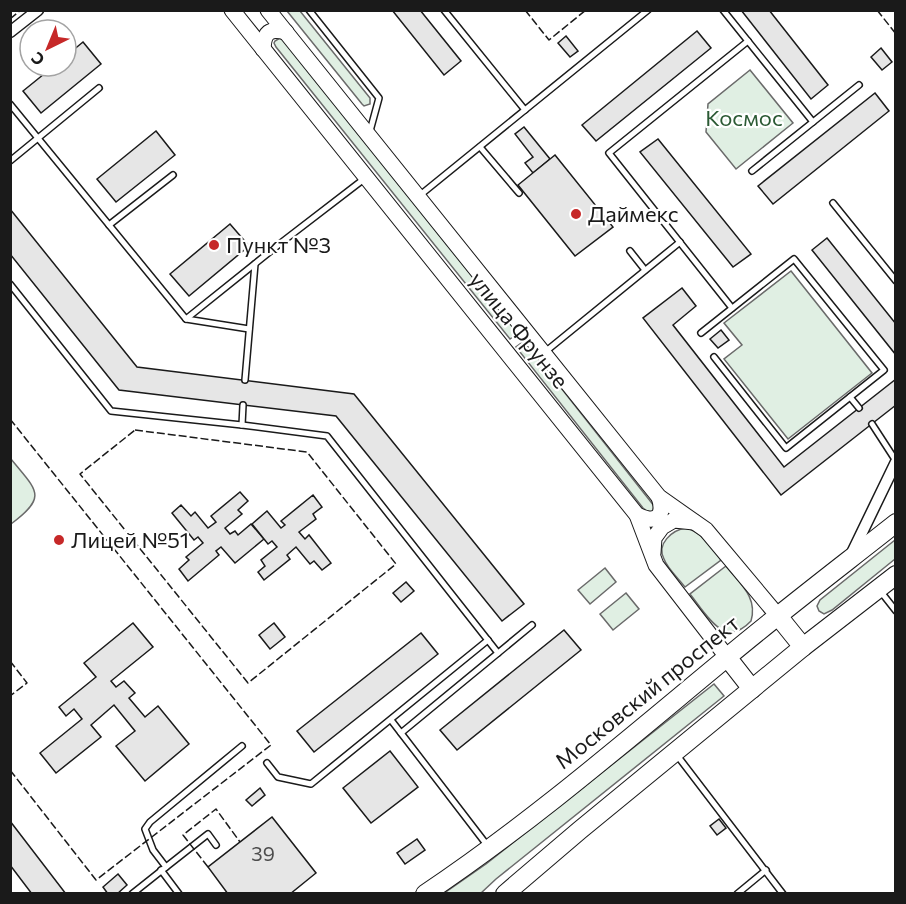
<svg xmlns="http://www.w3.org/2000/svg" width="906" height="904" font-family="Commissioner,sans-serif">
<style>
.green{fill:#e0efe3;stroke:#6a6a6a;stroke-width:1.5}
.building{fill:#e6e6e6;stroke:#1a1a1a;stroke-width:1.5}
.lines{fill:none;stroke-linecap:round;stroke-linejoin:round}
.service-casing{stroke:#1a1a1a;stroke-width:8}
.minor-casing{stroke:#1a1a1a;stroke-width:13}
.secondary-casing{stroke:#1a1a1a;stroke-width:17}
.primary-casing{stroke:#1a1a1a;stroke-width:20}
.service{stroke:#fff;stroke-width:5}
.minor{stroke:#fff;stroke-width:10}
.secondary{stroke:#fff;stroke-width:15}
.primary{stroke:#fff;stroke-width:18}
.fence{stroke:#1a1a1a;stroke-width:1.5;stroke-dasharray:8 3;stroke-linecap:butt}
.poi-dot{fill:#c62828;stroke:#fff;stroke-width:2}
.labels{text-anchor:middle;stroke-width:4.5;stroke-linejoin:round;paint-order:stroke}
.number-label{font-size:20px;fill:#4d4d4d}
.park-label{font-size:22px;fill:#2b5a34;stroke:#fff}
.poi-label{font-size:22px;fill:#1a1a1a;stroke:#fff;text-anchor:start}
.street-label{font-size:22px;fill:#1a1a1a;stroke:#fff}
</style>
<rect width="100%" height="100%" fill="#fff"/>
<g class="green">
<path d="M287,11H300L370,98V104L364,106L362,104Z"/>
<path d="M280,38L284,41L518,333L510,339L276,47L274,43L275,41Z"/>
<path d="M750,70L793,123L736,169L706,132L708,104Z"/>
<path d="M791,271L872,373L788,439L724,359L742,345L724,323Z"/>
<path d="M524,341L651,502L654,506L653,510L651,512L647,511L643,508L516,347Z"/>
<path d="M11,459C36,490 49,496 11,524Z"/>
<path d="M686,528C702,532 711,547 721,560L685,587C679,579 667,568 664,559C656,544 672,530 686,528Z"/>
<path d="M895,540V559L832,610L824,614L819,611L817,606L820,600Z"/>
<path d="M726,566C740,584 758,597 751,621C724,650 706,614 690,594Z"/>
<path d="M605,568L616,582L590,604L578,590Z"/>
<path d="M626,593L639,609L613,630L600,614Z"/>
<path d="M714,684L724,696L496,879L481,893L443,894L486,864Z"/>
</g>
<g class="building">
<path d="M392,10H420L461,61L444,75Z"/>
<path d="M741,10H769L828,85L811,99Z"/>
<path d="M697,31L711,48L596,141L582,125Z"/>
<path d="M566,36L578,51L570,57L558,43Z"/>
<path d="M83,42L101,64L41,113L23,91L54,66H66V56Z"/>
<path d="M881,48L892,62L882,70L871,57Z"/>
<path d="M875,93L889,111L773,204L758,186Z"/>
<path d="M524,127L550,159L533,173L525,163L533,157L515,134Z"/>
<path d="M156,131L175,155L116,202L97,179Z"/>
<path d="M658,139L751,254L733,267L640,152Z"/>
<path d="M555,155L613,227L575,256L518,185Z"/>
<path d="M10,209L137,367L354,394L524,604L502,621L336,416L119,390L10,254Z"/>
<path d="M230,224L249,246L189,296L170,274Z"/>
<path d="M827,238L896,324V355L812,250Z"/>
<path d="M682,288L696,306L673,325L784,467L896,379V405L781,495L643,318Z"/>
<path d="M721,330L729,340L718,348L710,339Z"/>
<path d="M240,492L248,501L238,510L242,514L225,528L230,534L235,531L238,535L251,524L264,539L235,563L221,547L216,551L219,555L188,581L179,569L189,560L186,557L203,543L198,537L194,540L172,513L181,505L191,516L195,512L208,528L216,522L211,516Z"/>
<path d="M313,495L322,507L313,514L316,519L299,532L305,539L309,535L331,563L322,570L314,561L310,564L296,547L287,555L290,559L264,580L258,572L265,566L261,560L277,547L272,541L268,544L252,524L267,511L281,528L285,525L281,521Z"/>
<path d="M406,582L414,591L401,602L393,593Z"/>
<path d="M133,623L153,647L111,681L116,687L124,681L135,693L129,698L145,717L158,706L189,744L145,781L116,746L135,731L114,705L91,725L101,737L56,773L40,753L82,719L74,709L66,716L59,707L96,677L84,663Z"/>
<path d="M274,623L285,637L270,649L259,635Z"/>
<path d="M564,630L581,650L457,750L440,730Z"/>
<path d="M421,633L438,654L314,752L297,731Z"/>
<path d="M390,751L418,787L371,823L343,788Z"/>
<path d="M260,788L265,795L252,806L246,800Z"/>
<path d="M272,817L316,873L290,894H228L208,867Z"/>
<path d="M719,819L726,828L717,835L710,826Z"/>
<path d="M10,821L66,894H32L10,865Z"/>
<path d="M417,839L425,850L405,864L397,853Z"/>
<path d="M118,874L127,885L117,894H108L103,887Z"/>
</g>
<g class="lines">
<g class="service-casing">
<g id="service">
<path d="M309,10L379,98L370,131"/>
<path d="M444,10L525,110"/>
<path d="M723,10L813,122"/>
<path d="M10,104L186,319L249,329"/>
<path d="M480,147L519,193"/>
<path d="M10,161L99,88"/>
<path d="M752,171L859,85"/>
<path d="M419,196L648,10"/>
<path d="M833,203L896,281"/>
<path d="M109,225L173,175"/>
<path d="M630,251L645,270"/>
<path d="M10,284L111,411L242,425L327,436L498,653"/>
<path d="M732,308L609,153L748,41"/>
<path d="M186,319L282,242L364,179"/>
<path d="M701,333L794,259L884,370L786,448L714,357"/>
<path d="M545,352L680,242"/>
<path d="M245,380L255,264"/>
<path d="M850,397L859,408"/>
<path d="M872,424L896,461"/>
<path d="M242,425L243,405"/>
<path d="M881,592L896,611"/>
<path d="M391,720L487,845"/>
<path d="M401,733L532,625"/>
<path d="M676,754L783,894"/>
<path d="M267,763L278,777L311,784L488,640"/>
<path d="M166,867L208,834L216,845"/>
<path d="M161,870L179,894"/>
<path d="M132,894L166,867L153,850L145,829L150,822L242,746"/>
<path d="M737,894L766,870"/>
</g>
</g>
<g class="minor-casing">
<g id="minor">
<path d="M10,32L38,10"/>
<path d="M852,553L896,462"/>
</g>
</g>
<g class="secondary-casing">
<g id="secondary">
<path d="M232,10L637,515L656,565L727,657"/>
<path d="M268,10L659,497L706,530L778,616"/>
<path d="M263,49C264,32 269,28 286,32"/>
<path d="M637,515C654,524 666,518 659,497"/>
<path d="M653,553L654,538L662,527L674,520L694,522"/>
</g>
</g>
<g class="primary-casing">
<g id="primary">
<path d="M778,616L803,647"/>
<path d="M727,657L752,689"/>
<path d="M425,894C531,823 627,740 725,659C781,612 839,568 896,523"/>
<path d="M505,894L580,830L803,647L896,575"/>
</g>
</g>
<use href="#service" class="service"/>
<use href="#minor" class="minor"/>
<use href="#secondary" class="secondary"/>
<use href="#primary" class="primary"/>
<g class="fence">
<path d="M525,10L549,40L586,10"/>
<path d="M877,10L896,34"/>
<path d="M10,19L21,10"/>
<path d="M10,419L271,745L96,880L10,770"/>
<path d="M135,430L307,452L396,564L248,683L80,474Z"/>
<path d="M10,661L27,683L10,696"/>
<path d="M208,867L183,835L216,809L240,842"/>
</g>
</g>
<g class="poi-dot">
<circle cx="576" cy="214" r="6"/>
<circle cx="214" cy="245" r="6"/>
<circle cx="59" cy="540" r="6"/>
</g>
<g class="labels">
<g class="number-label">
<text x="263" y="861">39</text>
</g>
<g class="park-label">
<text x="744" y="126">Космос</text>
</g>
<g class="poi-label">
<text x="588" y="222">Даймекс</text>
<text x="226" y="253">Пункт №3</text>
<text x="71" y="548">Лицей №51</text>
</g>
<g class="street-label">
<text transform="translate(519 330) rotate(51)" y="8">улица Фрунзе</text>
<text transform="translate(647 692) rotate(-39)" y="8">Московский проспект</text>
</g>
</g>
<rect width="906" height="904" fill="none" stroke="#1a1a1a" stroke-width="24"/>
<g transform="translate(48 48) rotate(223)"><circle r="28" fill="#ffffff" stroke="#a3a3a3" stroke-width="1.5"/>
<path d="M0-4.5L10 22L0 15L-10 22Z" fill="#c62828"/>
<text y="-9" font-size="16" font-weight="bold" text-anchor="middle" fill="#1a1a1a">С</text>
</g>
</svg>
